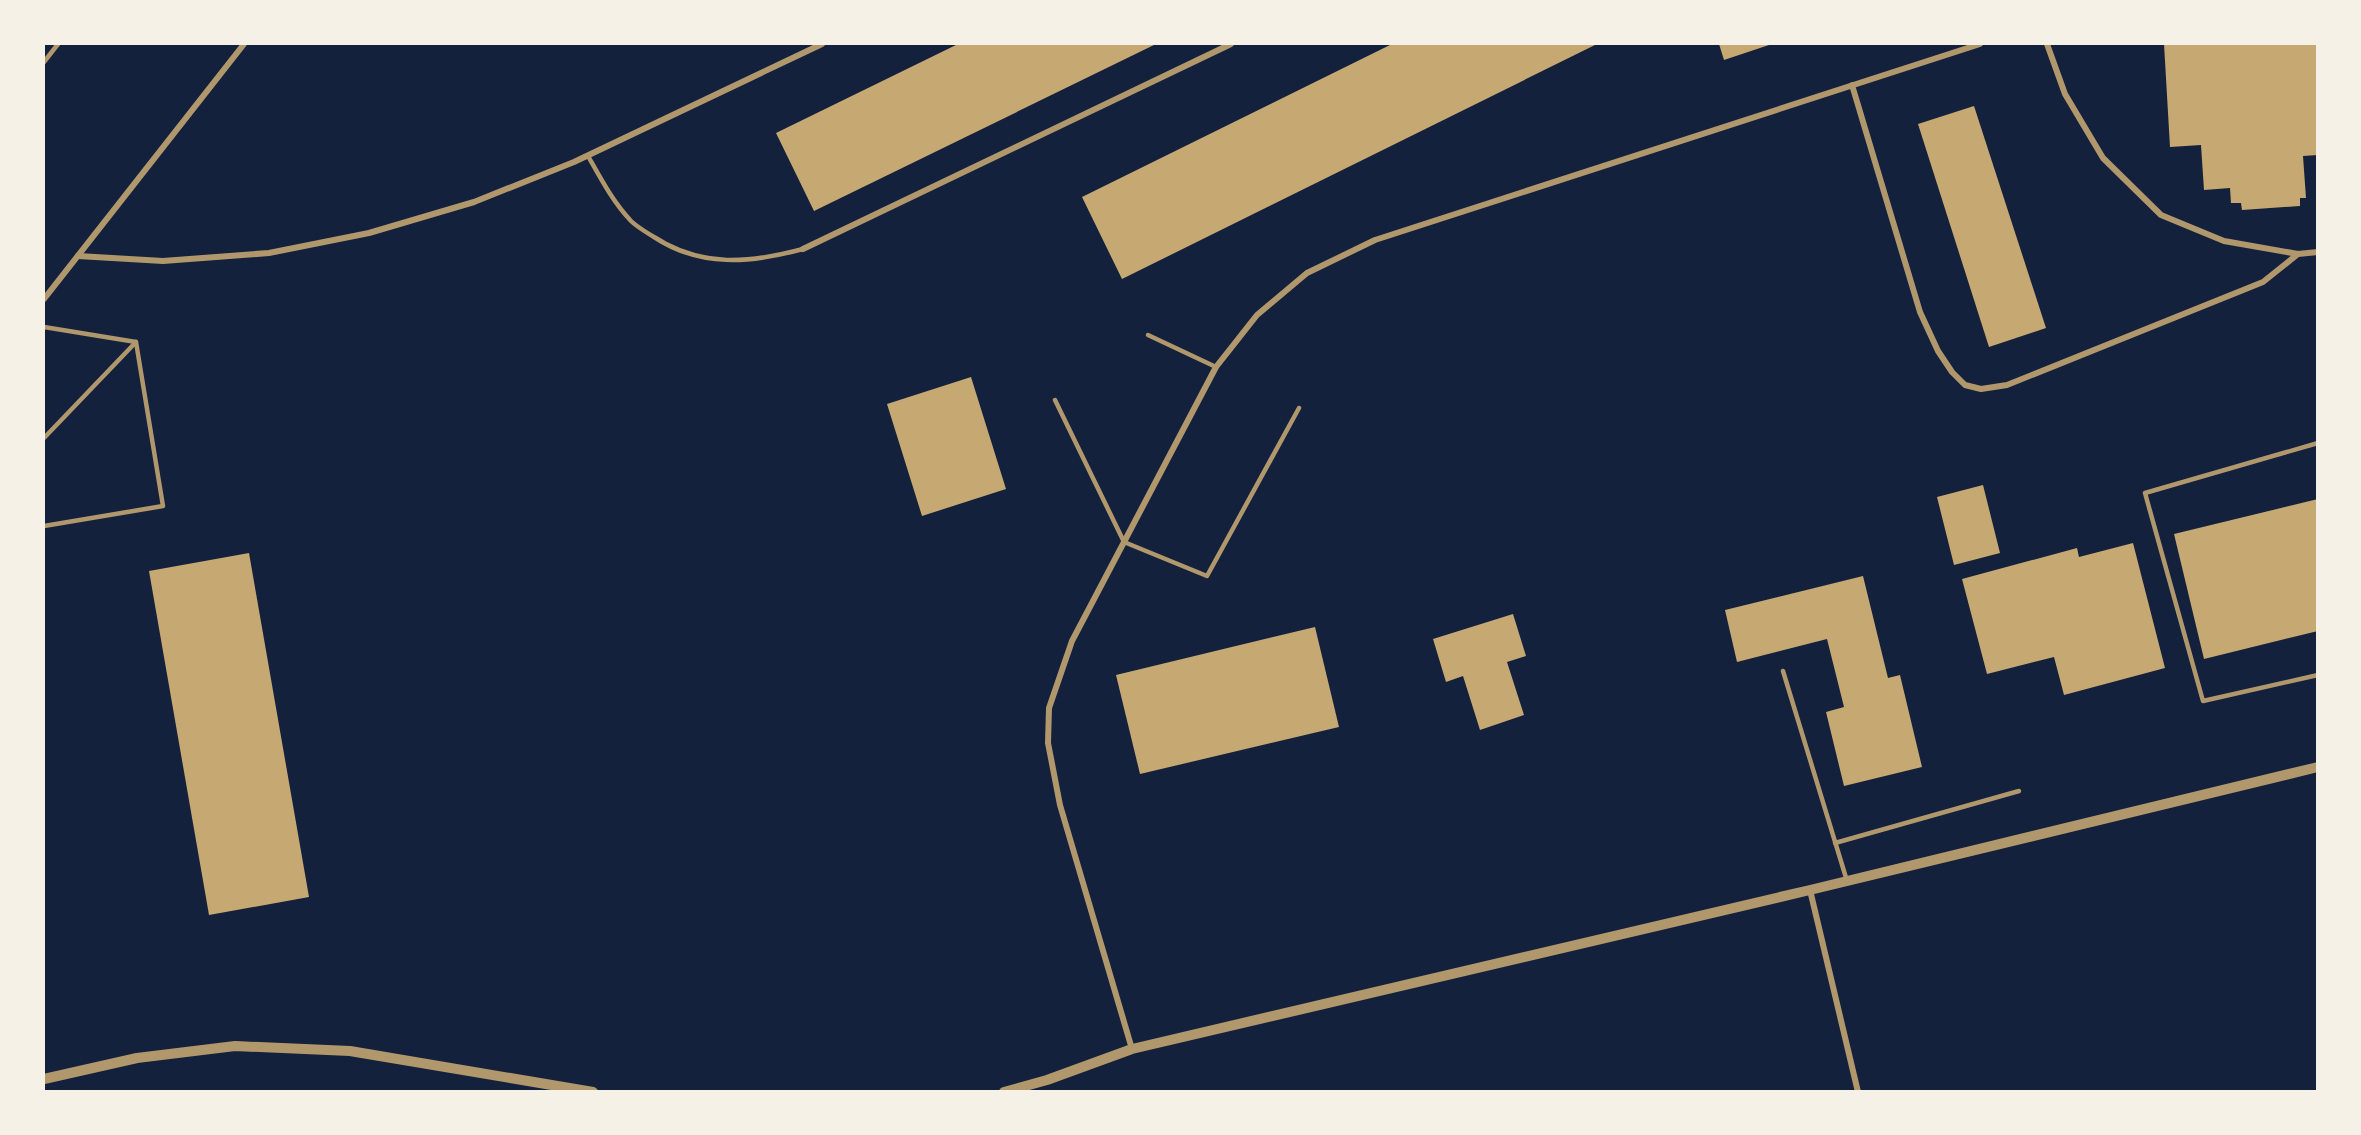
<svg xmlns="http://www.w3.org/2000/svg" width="2361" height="1135" font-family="'Nunito Sans',sans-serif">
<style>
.building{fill:#c6a872}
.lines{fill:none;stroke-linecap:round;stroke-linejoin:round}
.service{stroke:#b1986c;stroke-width:4.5}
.minor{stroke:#b1986c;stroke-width:6}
.tertiary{stroke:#b1986c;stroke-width:10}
</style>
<rect width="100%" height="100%" fill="#14213d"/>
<g class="building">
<path d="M958,44H1156L814,211L776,133Z"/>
<path d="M1392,44H1597L1122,279L1082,197Z"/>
<path d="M1719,44H1772L1724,60Z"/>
<path d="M2164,44H2318V155L2303,156L2306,198H2300V206L2242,210L2241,203H2231L2230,188L2204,190L2201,145L2170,147Z"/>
<path d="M1974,106L2046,328L1989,347L1918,124Z"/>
<path d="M971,377L1006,489L922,516L887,404Z"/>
<path d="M1983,485L2000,553L1954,565L1937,497Z"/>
<path d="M2318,499V631L2204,659L2174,534Z"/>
<path d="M2133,543L2165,668L2064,695L2054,657L1987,674L1962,579L2077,548L2079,557Z"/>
<path d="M249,553L309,897L209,915L149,571Z"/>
<path d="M1863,576L1888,678L1900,675L1922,767L1844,786L1826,712L1844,707L1827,639L1737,662L1725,610Z"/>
<path d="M1513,614L1526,656L1507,662L1524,715L1480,730L1463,676L1446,682L1433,639Z"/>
<path d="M1315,627L1339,727L1140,774L1116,675Z"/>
</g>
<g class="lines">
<g class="service">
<path d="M44,62L58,44"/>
<path d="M588,156C601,179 613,202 631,221C637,227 646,232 654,237C701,268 751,263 803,249"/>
<path d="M44,327L136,342L163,506L44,526"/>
<path d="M1148,335L1216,367"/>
<path d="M1055,400L1124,542L1207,576L1299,408"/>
<path d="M44,438L136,342"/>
<path d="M2318,443L2145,493L2203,701L2318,675"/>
<path d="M1783,671L1847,881"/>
<path d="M1835,843L2019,791"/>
</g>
<g class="minor">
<path d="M2047,44L2065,94L2103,158L2161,215L2224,241L2298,254L2318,252"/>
<path d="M1852,85L1920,312L1938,351L1952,372L1965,385L1981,389L2007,385L2263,282L2298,254"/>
<path d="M803,249L1231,44"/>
<path d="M78,256L163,261L269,253L369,233L474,202L574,162L822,44"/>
<path d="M44,299L244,44"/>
<path d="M1810,890L1858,1092"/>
<path d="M1132,1049L1060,805L1048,743L1049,708L1072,641L1216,367L1257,315L1307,273L1375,240L1980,44"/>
</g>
<g class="tertiary">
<path d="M44,1079L137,1058L235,1046L350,1051L593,1092"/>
<path d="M1004,1092L1047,1080L1132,1049L1810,890L2318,767"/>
</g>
</g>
<rect width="2361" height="1135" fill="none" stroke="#f6f1e7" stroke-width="90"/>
</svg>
